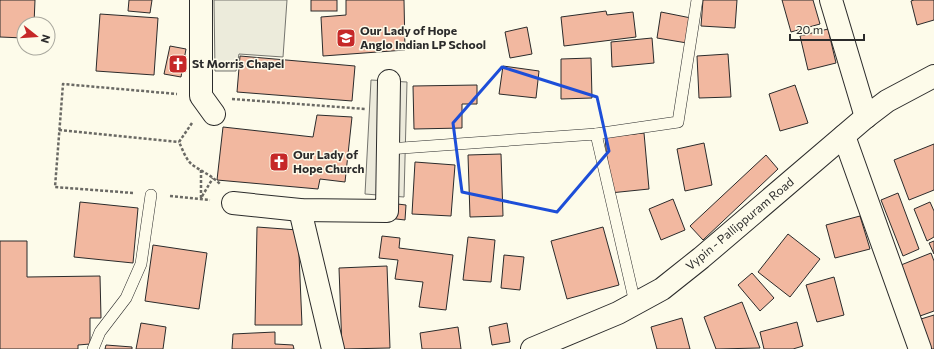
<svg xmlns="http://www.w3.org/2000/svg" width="934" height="349" font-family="Commissioner,sans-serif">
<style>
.green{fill:#ecebdb;stroke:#74746e}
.parking{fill:#eceadb;stroke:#74746e}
.building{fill:#f2b8a0;stroke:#2b2b2b}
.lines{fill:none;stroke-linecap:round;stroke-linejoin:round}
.lane-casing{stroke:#2b2b2b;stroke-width:12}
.street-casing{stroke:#2b2b2b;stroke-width:24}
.primary-casing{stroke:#2b2b2b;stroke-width:24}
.path{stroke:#6a6964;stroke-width:2.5;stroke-dasharray:3 2;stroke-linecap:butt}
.lane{stroke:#fdfbea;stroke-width:11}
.street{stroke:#fdfbea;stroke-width:22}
.primary{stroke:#fdfbea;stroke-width:22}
.marked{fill:none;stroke:#1d4ed8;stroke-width:3;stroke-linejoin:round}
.labels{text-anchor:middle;stroke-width:3;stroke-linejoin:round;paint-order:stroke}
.poi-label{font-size:12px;font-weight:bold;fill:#2b2b2b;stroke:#fdfbea;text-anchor:start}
.street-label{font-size:12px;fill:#2b2b2b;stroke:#fdfbea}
</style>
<rect width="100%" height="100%" fill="#fdfbea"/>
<path class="green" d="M214,0H287L283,57L239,54L236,71H215Z"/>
<path class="parking" d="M371,80L407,82L404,197L365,194Z"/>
<g class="building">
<path d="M0,0H35L34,24H24V38L0,37Z"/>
<path d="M129,0H152L150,13L128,11Z"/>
<rect x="311" y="0" width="26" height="11"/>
<path d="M346,0H404L405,50L323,56L321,17L346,15Z"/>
<path d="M703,0H737L735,28L701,26Z"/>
<path d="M782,0H813L820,24L791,32Z"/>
<path d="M914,0H934V20L917,25L911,1Z"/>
<path d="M606,11L607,15L633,12L636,37L564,46L561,17Z"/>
<path d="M661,12L691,18L687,43L657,38Z"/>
<path d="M100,14L158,18L154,75L96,71Z"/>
<path d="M527,27L532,54L510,58L505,32Z"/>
<path d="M828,29L836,63L808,70L800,36Z"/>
<path d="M652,38L654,63L612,67L611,42Z"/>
<path d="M170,46L186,49L181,77L164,74Z"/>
<path d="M728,54L731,97L699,98L697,56Z"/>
<path d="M240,56L355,66L352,101L237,92Z"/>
<path d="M591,58L592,98L561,99V59Z"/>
<path d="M503,66L539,71L536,98L499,94Z"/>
<path d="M477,85V104H462V128L414,129L413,86Z"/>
<path d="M795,85L808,123L780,131L769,94Z"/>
<path d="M317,115L352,117L345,182L320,179L318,189L217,180L223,127L313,137Z"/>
<path d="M644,133L649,189L610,193L605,137Z"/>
<path d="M704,143L712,185L685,191L677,149Z"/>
<path d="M934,144V190L909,200L894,160Z"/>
<path d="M501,154L503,216L470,217L468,155Z"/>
<path d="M766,155L778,169L703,240L690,226Z"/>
<path d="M415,162L455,165L451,216L412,214Z"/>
<path d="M898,193L919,249L903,256L881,200Z"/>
<path d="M673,199L685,230L661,240L649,209Z"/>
<path d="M80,202L138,208L133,263L74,257Z"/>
<path d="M930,202L934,211V237L927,241L914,209Z"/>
<path d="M389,203L406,205L405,220L388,218Z"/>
<path d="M860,216L870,249L835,258L826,225Z"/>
<path d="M257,227L298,230L302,325H255Z"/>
<path d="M603,227L619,285L567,299L551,241Z"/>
<path d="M788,234L820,259L790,297L758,272Z"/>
<path d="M382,236L400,238L399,248L453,255L446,310L419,307L423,282L395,279L398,260L379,258Z"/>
<path d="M468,237L495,240L491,282L463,280Z"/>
<path d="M0,241H27V277L100,276L101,318H90V344L78,345V349H0Z"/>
<path d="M934,241V254L929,243Z"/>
<path d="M153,245L207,253L199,309L145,301Z"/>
<path d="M931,253L934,261V311L920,316L901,265Z"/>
<path d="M504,255L524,257L520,290L501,288Z"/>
<path d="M387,266L390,348L342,349L339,268Z"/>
<path d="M752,273L774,298L760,311L738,285Z"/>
<path d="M834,277L844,315L817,322L806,285Z"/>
<path d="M742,302L760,348L716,349L704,317Z"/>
<path d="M934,315V349H931L921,319Z"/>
<path d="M682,318L690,349H657L651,327Z"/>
<path d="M797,322L803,346L793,349H764L760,332Z"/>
<path d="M141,323L166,327L163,349H136Z"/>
<path d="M507,323L510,342L492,345L489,327Z"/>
<path d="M458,327L461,349H422L420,333Z"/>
<path d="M275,332V344L293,345L294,349H232L233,334Z"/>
<path d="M106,345L132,347V349H105Z"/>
</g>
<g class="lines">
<g class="lane-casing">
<g id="lane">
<path d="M596,134L678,122L697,0"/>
<path d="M388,149L596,134L635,303"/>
<path d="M93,349L100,332L126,298L141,264L151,195"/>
</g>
</g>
<g class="street-casing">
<g id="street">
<path d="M201,0V96L214,114"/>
<path d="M831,0L866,117"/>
<path d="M844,136L920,349"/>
<path d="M233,203L300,210L387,211L389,81"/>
<path d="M300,210L333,349"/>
</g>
</g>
<g class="primary-casing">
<path id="primary" d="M532,349L618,313L662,289L701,258L866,117L887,101L934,76"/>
</g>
<g class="path">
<path d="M232,99L365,109"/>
<path d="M192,123L179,142C183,150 186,161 194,166C203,172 212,176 220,184"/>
<path d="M59,130L179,142"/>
<path d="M201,170V198L213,178"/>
<path d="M133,193L55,187L63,84L177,94"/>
<path d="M170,196L210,200"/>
</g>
<use href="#lane" class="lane"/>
<use href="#street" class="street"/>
<use href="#primary" class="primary"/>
</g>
<path class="marked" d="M502,67L597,97L609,151L557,212L462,192L453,123Z"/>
<defs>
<g id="school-square" transform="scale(1)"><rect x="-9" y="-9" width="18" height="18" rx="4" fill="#c62828" stroke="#fdfbea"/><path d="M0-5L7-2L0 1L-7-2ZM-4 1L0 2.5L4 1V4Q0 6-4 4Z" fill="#fff"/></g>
<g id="church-square" transform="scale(1)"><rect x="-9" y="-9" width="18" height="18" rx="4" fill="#c62828" stroke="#fdfbea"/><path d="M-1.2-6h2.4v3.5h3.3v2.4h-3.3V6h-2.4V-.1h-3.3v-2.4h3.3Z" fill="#fff"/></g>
</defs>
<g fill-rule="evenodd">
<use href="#school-square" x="346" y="38"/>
<use href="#church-square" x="178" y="64"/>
<use href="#church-square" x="279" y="162"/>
</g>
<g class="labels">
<g class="poi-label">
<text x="360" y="35">Our Lady of Hope<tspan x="360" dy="14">Anglo Indian LP School</tspan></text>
<text x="192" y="68">St Morris Chapel</text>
<text x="293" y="159">Our Lady of<tspan x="293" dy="14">Hope Church</tspan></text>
</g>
<g class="street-label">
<text transform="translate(740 224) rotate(-40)" y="4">Vypin - Pallippuram Road</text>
</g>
</g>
<g transform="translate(36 36) rotate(107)"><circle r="19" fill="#fdfbea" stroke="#a9a89e"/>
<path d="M0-3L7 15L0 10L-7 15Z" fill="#c62828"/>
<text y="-6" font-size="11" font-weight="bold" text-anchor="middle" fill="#2b2b2b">N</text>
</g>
<path d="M790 34v6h74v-6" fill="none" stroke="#2b2b2b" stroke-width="2"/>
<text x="796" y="34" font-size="12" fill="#2b2b2b" stroke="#fdfbea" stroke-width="3" paint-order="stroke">20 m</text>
</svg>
